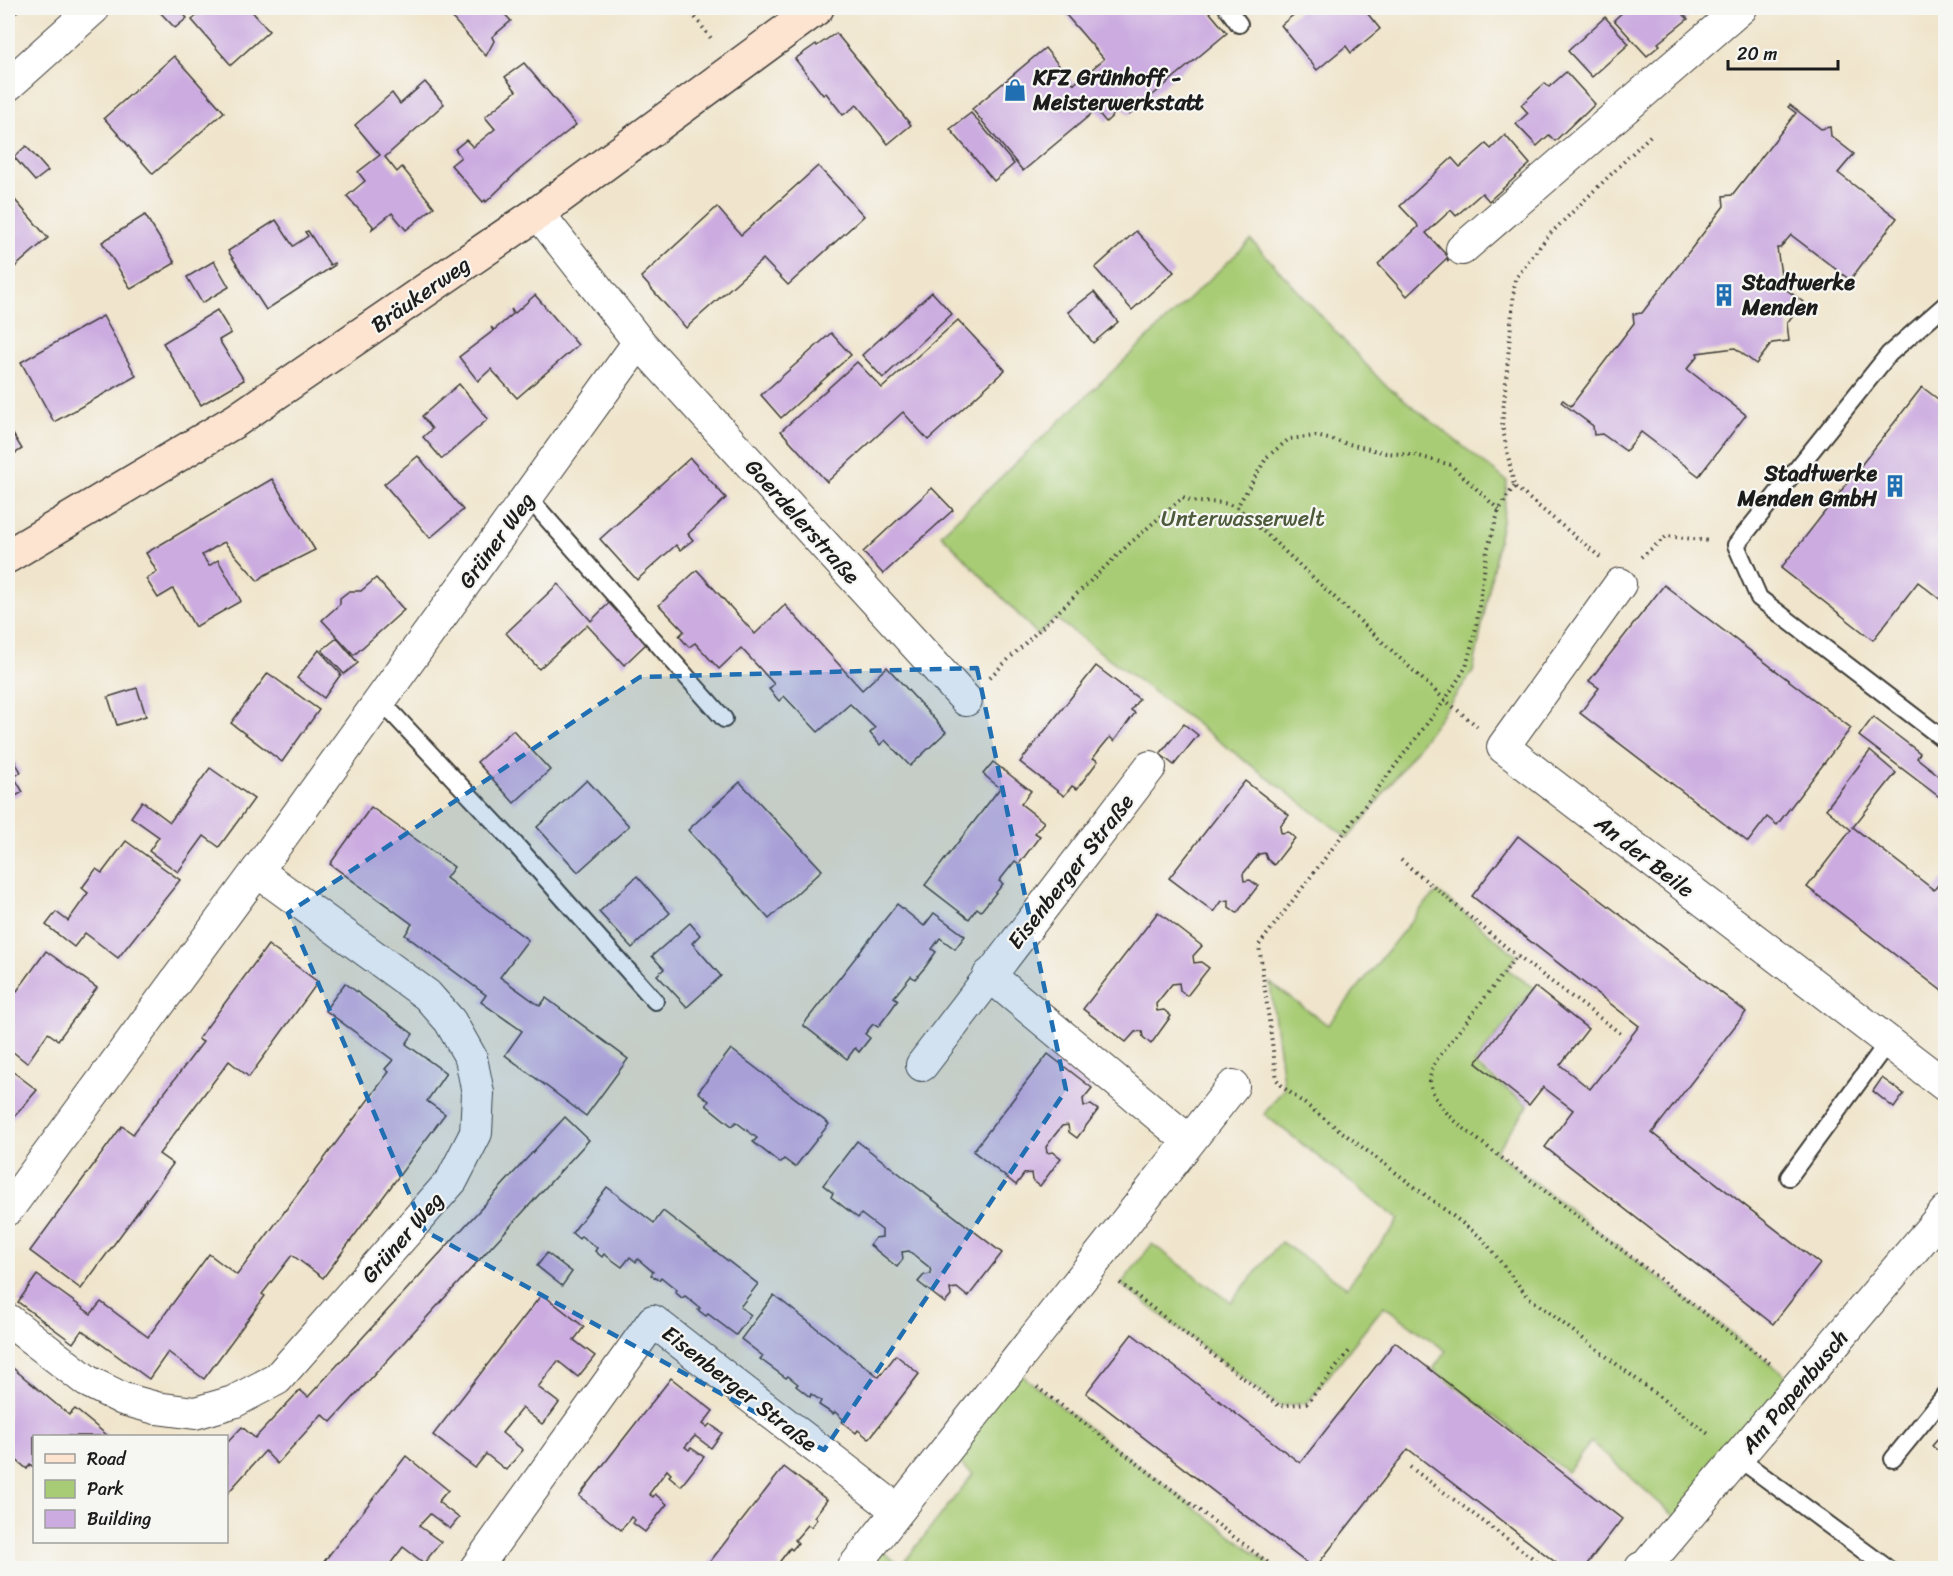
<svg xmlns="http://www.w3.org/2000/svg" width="1953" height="1576" font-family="Sriracha,sans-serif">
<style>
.green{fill:#a8cc75;stroke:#627448;stroke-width:1.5}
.building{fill:#ccace0}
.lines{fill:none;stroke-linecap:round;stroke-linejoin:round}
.lane-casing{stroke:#3c3a36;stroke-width:20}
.street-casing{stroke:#3c3a36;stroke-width:34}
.secondary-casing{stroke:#3c3a36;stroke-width:36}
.path{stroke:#3c3a36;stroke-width:4;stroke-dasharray:1.5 4.5;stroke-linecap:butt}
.lane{stroke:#fff;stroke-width:16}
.street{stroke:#fff;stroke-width:32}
.secondary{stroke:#fde4d1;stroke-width:33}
.marked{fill:#1f6fb2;fill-opacity:0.2;stroke:#1f6fb2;stroke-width:4.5;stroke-dasharray:12 8;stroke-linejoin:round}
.labels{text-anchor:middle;stroke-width:4.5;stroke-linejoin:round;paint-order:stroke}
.poi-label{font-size:22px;font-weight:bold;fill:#1c1c1c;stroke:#f6f6f2;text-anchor:start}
.street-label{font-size:22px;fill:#1c1c1c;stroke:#f6f6f2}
.park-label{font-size:22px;fill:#4d5a3b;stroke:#f6f6f2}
</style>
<rect width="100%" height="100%" fill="#f6f6f2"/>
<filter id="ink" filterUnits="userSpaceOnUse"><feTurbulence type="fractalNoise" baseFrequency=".0167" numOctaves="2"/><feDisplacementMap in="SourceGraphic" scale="12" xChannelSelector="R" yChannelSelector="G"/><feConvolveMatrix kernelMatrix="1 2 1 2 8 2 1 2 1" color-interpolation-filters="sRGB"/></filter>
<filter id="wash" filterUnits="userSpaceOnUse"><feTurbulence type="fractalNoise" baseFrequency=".008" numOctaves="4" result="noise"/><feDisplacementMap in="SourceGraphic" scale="24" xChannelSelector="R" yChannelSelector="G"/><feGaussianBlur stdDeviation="1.35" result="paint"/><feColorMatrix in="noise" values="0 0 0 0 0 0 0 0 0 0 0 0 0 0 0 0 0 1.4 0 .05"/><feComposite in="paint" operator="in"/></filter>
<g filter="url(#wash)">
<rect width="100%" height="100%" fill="#f0e5cc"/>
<g class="green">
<path d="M1251,240L1383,383L1507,481L1504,511L1473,672L1364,820L1348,838L1055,618L1038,635L941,534Z"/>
<path d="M1438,892L1517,956L1507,969L1534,988L1474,1064L1528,1106L1495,1152L1798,1385L1682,1523L1591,1442L1567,1472L1433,1369L1446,1351L1384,1306L1307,1403L1279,1406L1121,1284L1152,1244L1231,1302L1281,1242L1347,1287L1399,1220L1264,1114L1284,1088L1270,983L1328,1025L1424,905Z"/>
<path d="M1011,1366L1069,1413L1275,1568H853L872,1543L901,1566L973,1474L944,1451Z"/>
</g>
<g id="blocks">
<g class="building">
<path d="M8,8H21L8,20Z"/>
<path d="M156,8H178L187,18L175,28Z"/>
<path d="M205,8H249L269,31L231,65L192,20Z"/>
<path d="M450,8H499L511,21L492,37L494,41L486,56L453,19Z"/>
<path d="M1060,8H1206L1227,33L1129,115L1122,107L1106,122L1096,110L1023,171L972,109L1045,48L1074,84L1104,59Z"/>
<path d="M1302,8H1363L1380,29L1351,53L1346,46L1317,70L1281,25Z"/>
<path d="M1627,8H1677L1688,19L1658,43L1660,45L1647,56L1614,20Z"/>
<path d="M1605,17L1629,44L1592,77L1568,51Z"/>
<path d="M836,33L911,125L888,144L857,105L843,115L826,93L823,95L795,59L816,44L817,46Z"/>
<path d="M174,56L224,112L153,174L104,118Z"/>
<path d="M524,63L576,125L518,171L486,202L485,200L483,202L451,165L461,157L455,149L466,140L473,147L495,129L485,117L516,91L505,77Z"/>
<path d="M1566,72L1595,104L1583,116L1582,115L1555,141L1549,135L1537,146L1516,124L1528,113L1521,105L1545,83L1549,87Z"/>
<path d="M425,82L444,104L385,157L397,172L402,167L434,207L406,230L392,213L372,229L373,226L347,196L365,181L358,172L380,155L355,125L392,93L400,104Z"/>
<path d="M1790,105L1821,129L1830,127L1831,136L1854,154L1838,173L1897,218L1850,280L1791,235L1780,248H1777L1783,287L1803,302L1787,323L1789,341L1772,343L1756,364L1735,348L1697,353L1698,356L1687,369L1746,415L1699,476L1641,432L1626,451L1602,434L1594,435L1593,426L1561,402L1563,400L1571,406L1634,323L1633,314L1642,313L1724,206L1723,196L1732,195L1796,113L1788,107Z"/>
<path d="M971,113L1014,164L994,181L950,129Z"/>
<path d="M1505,135L1530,164L1489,201L1482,193L1456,216L1451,210L1426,233L1450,259L1448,261L1447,258L1407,296L1378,264L1418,227L1417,224L1400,206L1452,158L1460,167L1486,144L1491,149Z"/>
<path d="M26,146L48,171L35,181L14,157Z"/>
<path d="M818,166L864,216L788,285L763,259L686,328L641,277L717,207L741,235Z"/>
<path d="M8,192L48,238L8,273Z"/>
<path d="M145,215L175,263L131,289L102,242Z"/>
<path d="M276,220L293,246L308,236L305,232L308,231L330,265L334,263L335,265L266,310L228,251Z"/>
<path d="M1136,231L1174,272L1132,310L1095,268Z"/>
<path d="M214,261L229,287L202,303L187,277Z"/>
<path d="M932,292L952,314L883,378L862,355Z"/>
<path d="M1094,292L1118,322L1093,343L1068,312Z"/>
<path d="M535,295L578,345L517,398L491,369L478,381L459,357L493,331L491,327L494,330L513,314L511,309L515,313Z"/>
<path d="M217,310L231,333L219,340L244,380L201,405L163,343Z"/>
<path d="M103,316L136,376L54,422L21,362Z"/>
<path d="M958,320L1005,370L928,440L903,412L827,482L781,431L857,362L882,388Z"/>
<path d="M831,333L851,355L781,418L761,395Z"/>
<path d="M459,384L488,419L442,459L423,437L432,429L422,416Z"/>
<path d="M1922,387L1946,405V604L1918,582L1873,640L1781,568Z"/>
<path d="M8,426L22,449L8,458Z"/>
<path d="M418,456L463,510L430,538L384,484Z"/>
<path d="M690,458L726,498L688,534L693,540L680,550L676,545L637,580L600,539Z"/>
<path d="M272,479L315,550L265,575L258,581L224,542L202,555L209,566L218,560L241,601L195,627L173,589L158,598L146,579L157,572L146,553Z"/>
<path d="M932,488L953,510L883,574L863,552Z"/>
<path d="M697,570L755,634L785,605L862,690L887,667L946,732L910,766L885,740L880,745L870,733L875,728L850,704L818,732L784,696L779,701L769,689L774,684L741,648L719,669L695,643L689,647L679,636L684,631L659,605Z"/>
<path d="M376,578L404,610L354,655L322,620L340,604V598L349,591H361Z"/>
<path d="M558,584L591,621L609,603L647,643L624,665L587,625L539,669L506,633Z"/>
<path d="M1664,585L1851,728L1777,825L1767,817L1748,842L1580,713L1599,688L1589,681Z"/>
<path d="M337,638L358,663L344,674L322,650Z"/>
<path d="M319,650L341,674L324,698L297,678Z"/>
<path d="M1096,666L1139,699L1131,710L1135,713L1114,741L1110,737L1101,748L1093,758L1098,761L1077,789L1072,786L1064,796L1020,762Z"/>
<path d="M268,673L319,710L282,762L231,723Z"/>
<path d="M137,688L146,716L117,725L108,697Z"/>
<path d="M1873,717L1920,753L1917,758L1946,781V794L1942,799L1859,736Z"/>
<path d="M1184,724L1198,735L1174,765L1160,754Z"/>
<path d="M513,730L550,770L514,803L477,762Z"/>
<path d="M1870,751L1896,773L1853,827L1934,890L1946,875V994L1807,887L1851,830L1826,809Z"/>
<path d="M11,755L21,772L14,777L23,792L8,800V758Z"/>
<path d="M993,762L1031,791L1021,804L1044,822L1035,833L1040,836L1019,864L1015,861L999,881L1003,884L981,911L977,908L969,919L925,885L1000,788L983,774Z"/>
<path d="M210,768L254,799L219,847L204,836L178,872L149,851L159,837L131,817L142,801L170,822Z"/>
<path d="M587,780L629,826L578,872L537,827Z"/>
<path d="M1245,781L1289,815L1280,826L1281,833L1288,832L1295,838L1274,865L1267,859L1265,853L1259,854L1243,874L1244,881L1250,880L1258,886L1237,913L1229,907V900L1222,901L1214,912L1169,878Z"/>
<path d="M740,782L822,870L769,919L688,830Z"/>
<path d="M371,807L454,867L446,878L528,940L500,977L540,1006L546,998L628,1059L586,1116L505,1055L522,1031L481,1002L486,995L405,935L412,924L330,864Z"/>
<path d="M1518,836L1746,1012L1652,1133L1820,1264L1773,1324L1545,1147L1573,1110L1543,1087L1529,1105L1476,1063L1535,987L1588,1029L1560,1065L1590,1089L1639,1026L1472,896Z"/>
<path d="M126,841L180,880L118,958L85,933L74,947L46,925L56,912L68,921L88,893L82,888L96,869L102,873Z"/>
<path d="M637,876L670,913L632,948L599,912Z"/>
<path d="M897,904L924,926L934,913L965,936L955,949L940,938L932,949L936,952L926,966L915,979L911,976L894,997L898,1000L888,1014L878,1027L873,1024L865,1034L870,1038L859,1052L855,1048L847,1059L803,1025Z"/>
<path d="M1158,912L1202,946L1193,956L1194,963L1201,962L1209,968L1187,996L1180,990L1179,983L1172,984L1156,1004L1157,1011L1164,1010L1171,1016L1151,1044L1143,1037L1142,1031L1135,1032L1126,1042L1083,1009Z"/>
<path d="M690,923L700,935L692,943L721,976L687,1007L657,975L664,969L652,956Z"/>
<path d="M268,945L318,982L249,1077L229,1061L159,1154L173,1164L81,1289L30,1251L122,1126L133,1134L203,1042L198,1039Z"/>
<path d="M46,951L97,988L58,1040L48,1033L27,1063L8,1048V984L17,991Z"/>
<path d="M345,983L413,1034L406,1044L446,1073L427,1101L445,1114L323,1278L292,1255L262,1294L265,1296L204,1379L168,1352L149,1379L82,1330L73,1343L18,1302L37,1275L91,1314L101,1302L148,1337L209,1254L237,1275L389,1072L385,1069L393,1060L325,1010Z"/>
<path d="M731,1049L829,1124L795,1167L784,1159L780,1163L753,1142L757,1138L736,1122L732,1126L706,1105L709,1101L698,1092Z"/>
<path d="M1048,1054L1092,1088L1083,1099L1084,1106L1091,1105L1098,1110L1077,1138L1069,1132L1068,1125L1062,1126L1054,1136L1046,1147L1047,1153L1053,1152L1061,1158L1040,1186L1032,1180L1031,1173L1024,1174L1016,1185L973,1151Z"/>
<path d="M12,1071L37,1090L8,1124V1077Z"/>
<path d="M1882,1078L1904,1094L1894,1108L1873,1091Z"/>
<path d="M565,1117L589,1140L331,1422L322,1414L277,1464L265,1451L226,1495V1444L242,1427L255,1438L300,1390L308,1397Z"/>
<path d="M857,1141L1002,1253L968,1297L957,1288L950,1289L951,1296L945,1303L918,1282L924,1275L931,1274L930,1268L909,1251L902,1252L903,1259L897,1267L870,1245L875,1238L882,1237V1230L861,1214L858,1218L831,1197L833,1193L823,1185Z"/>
<path d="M607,1187L654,1223L663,1211L758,1284L740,1307L751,1315L736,1335L708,1314L706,1316L698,1310L700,1308L685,1296L682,1298L675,1292L677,1290L661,1277L659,1280L651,1275L653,1272L638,1259L636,1262L630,1257L622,1267L604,1254L602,1257L595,1251L597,1248L581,1236L579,1239L572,1233Z"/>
<path d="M547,1253L572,1272L562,1286L537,1266Z"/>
<path d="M542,1294L584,1327L574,1340L595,1356L578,1377L558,1361L538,1387L559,1403L551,1414L542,1424L522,1408L502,1433L523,1450L506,1470L486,1454L475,1468L433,1435Z"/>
<path d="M774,1295L879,1377L896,1355L919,1374L869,1439L858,1430L856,1433L842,1422L844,1420L835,1412L833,1414L819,1405L821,1401L811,1394L810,1397L796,1386L798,1384L788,1376L786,1378L760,1359L763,1356L741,1339Z"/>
<path d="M1132,1334L1300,1463L1395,1342L1622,1519L1584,1568H1563L1408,1449L1315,1568H1313L1086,1393Z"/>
<path d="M8,1364L69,1415L75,1409L108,1436H34V1468L30,1464L27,1469L8,1453Z"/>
<path d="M671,1378L713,1411L703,1424L707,1427L710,1424L722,1433L711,1448L695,1436L685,1447L689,1450L691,1448L704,1457L681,1486L669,1476L671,1474L667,1470L649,1494L653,1497L655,1494L667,1504L645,1532L633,1523L635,1520L631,1517L621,1530L579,1496Z"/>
<path d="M1946,1430V1457L1932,1446Z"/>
<path d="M406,1456L448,1490L438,1502L459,1518L450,1529L430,1514L419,1526L441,1542L424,1563L403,1547L387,1568H319Z"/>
<path d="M784,1467L827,1500L814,1517L817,1519L811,1527L808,1525L795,1540L798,1543L792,1550L790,1548L778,1564L780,1566L778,1568H705Z"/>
</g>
</g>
</g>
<g filter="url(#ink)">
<use href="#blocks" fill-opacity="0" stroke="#3c3a36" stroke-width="1.5"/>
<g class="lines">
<g class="lane-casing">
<g id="lane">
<path d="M1227,8L1239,24"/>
<path d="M1946,304L1889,354L1736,545L1759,598L1946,741"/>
<path d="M527,496L724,719"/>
<path d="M380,700L515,844L655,1001"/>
<path d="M1789,1177L1888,1042"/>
<path d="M1737,1457L1887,1568"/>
<path d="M1893,1459L1946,1394"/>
</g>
</g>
<g class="street-casing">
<g id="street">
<path d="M8,85L94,8"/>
<path d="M1462,249L1741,8"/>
<path d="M639,342L966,700"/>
<path d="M1620,584L1503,747L1946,1086"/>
<path d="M989,975L1189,1141"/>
<path d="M922,1065L1150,767"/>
<path d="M8,1209L257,871L639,342L538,213"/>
<path d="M8,1320L87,1381L123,1399L156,1408L195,1413L233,1402L277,1379L452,1180L476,1133L478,1093L471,1058L450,1021L427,995L257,871"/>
<path d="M476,1568L653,1321L897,1510"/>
<path d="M853,1568L1233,1086"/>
<path d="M1641,1568L1646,1566L1946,1211"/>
</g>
</g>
<g class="secondary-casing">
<path id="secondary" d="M8,556L235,421L538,213L817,8"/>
</g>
<g class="path">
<path d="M688,8L713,41"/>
<path d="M1514,486L1499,510L1487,551L1476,628L1466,667L1445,700L1259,945L1277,1080L1284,1088L1482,1238L1527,1296L1711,1436"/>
<path d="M1237,507L1445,700L1477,726"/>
<path d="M1600,557L1514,486L1502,425L1515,279L1548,236L1652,134"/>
<path d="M1641,557L1667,536L1710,541"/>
<path d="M990,677L1128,545L1183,497C1198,505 1207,501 1222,503C1227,503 1232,506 1237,507L1267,457L1289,439L1316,436L1386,453L1415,455L1451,465L1499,510"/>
<path d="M1401,860L1517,956"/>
<path d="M1620,1033L1517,956L1435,1062C1433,1068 1430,1075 1430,1080C1432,1110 1473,1135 1494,1152L1772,1365"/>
<path d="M1120,1283L1279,1406L1307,1403L1351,1349"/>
<path d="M1037,1387L1275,1568"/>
<path d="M1410,1467L1546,1568"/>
</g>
<use href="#lane" class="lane"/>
<use href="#street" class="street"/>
<use href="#secondary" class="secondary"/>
</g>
</g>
<path class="marked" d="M977,668L1066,1090L824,1450L425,1231L288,913L640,677Z"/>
<defs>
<g id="shop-bare" transform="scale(1.8)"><path d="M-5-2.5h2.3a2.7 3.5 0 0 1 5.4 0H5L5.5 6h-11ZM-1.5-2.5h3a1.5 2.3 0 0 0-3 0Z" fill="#1f6fb2" stroke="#f6f6f2" stroke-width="2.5" paint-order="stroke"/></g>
<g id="building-bare" transform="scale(1.8)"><path d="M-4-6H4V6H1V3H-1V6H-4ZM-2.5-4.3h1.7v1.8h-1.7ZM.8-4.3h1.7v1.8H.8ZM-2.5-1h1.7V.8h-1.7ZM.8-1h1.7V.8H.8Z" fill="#1f6fb2" stroke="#f6f6f2" stroke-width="2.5" paint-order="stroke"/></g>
</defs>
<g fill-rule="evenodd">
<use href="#shop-bare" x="1015" y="90"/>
<use href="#building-bare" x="1724" y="295"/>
<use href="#building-bare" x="1895" y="486"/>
</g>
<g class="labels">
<g class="poi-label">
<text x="1033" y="85">KFZ Grünhoff -<tspan x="1033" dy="25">Meisterwerkstatt</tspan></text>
<text x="1742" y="290">Stadtwerke<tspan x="1742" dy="25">Menden</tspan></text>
<text x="1877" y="481" text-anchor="end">Stadtwerke<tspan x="1877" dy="25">Menden GmbH</tspan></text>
</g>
<g class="street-label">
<text transform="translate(420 294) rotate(-35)" y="8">Bräukerweg</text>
<text transform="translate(803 521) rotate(48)" y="8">Goerdelerstraße</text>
<text transform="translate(496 540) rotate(-54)" y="8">Grüner Weg</text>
<text transform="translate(1645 856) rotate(38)" y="8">An der Beile</text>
<text transform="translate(1070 871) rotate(-52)" y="8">Eisenberger Straße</text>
<text transform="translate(402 1237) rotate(-49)" y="8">Grüner Weg</text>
<text transform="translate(740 1388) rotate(38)" y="8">Eisenberger Straße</text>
<text transform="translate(1794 1391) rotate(-50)" y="8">Am Papenbusch</text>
</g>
<g class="park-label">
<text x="1243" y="526">Unterwasserwelt</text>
</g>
</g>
<rect width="1953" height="1576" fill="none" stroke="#f6f6f2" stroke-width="30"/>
<rect x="33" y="1435" width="195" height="108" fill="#f6f6f2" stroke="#9f9f9c" stroke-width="1.5"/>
<rect x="45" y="1454" width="30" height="9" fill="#fde4d1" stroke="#9f9f9c" stroke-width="1.5"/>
<text x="87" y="1465" font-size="18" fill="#1c1c1c">Road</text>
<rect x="45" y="1480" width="30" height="18" fill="#a8cc75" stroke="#9f9f9c" stroke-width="1.5"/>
<text x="87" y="1495" font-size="18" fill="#1c1c1c">Park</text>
<rect x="45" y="1510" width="30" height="18" fill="#ccace0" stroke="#9f9f9c" stroke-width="1.5"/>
<text x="87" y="1525" font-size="18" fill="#1c1c1c">Building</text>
<path d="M1728 60v9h110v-9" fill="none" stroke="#1c1c1c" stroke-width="3"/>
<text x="1737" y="60" font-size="18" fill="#1c1c1c" stroke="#f6f6f2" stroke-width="4.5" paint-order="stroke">20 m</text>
</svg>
